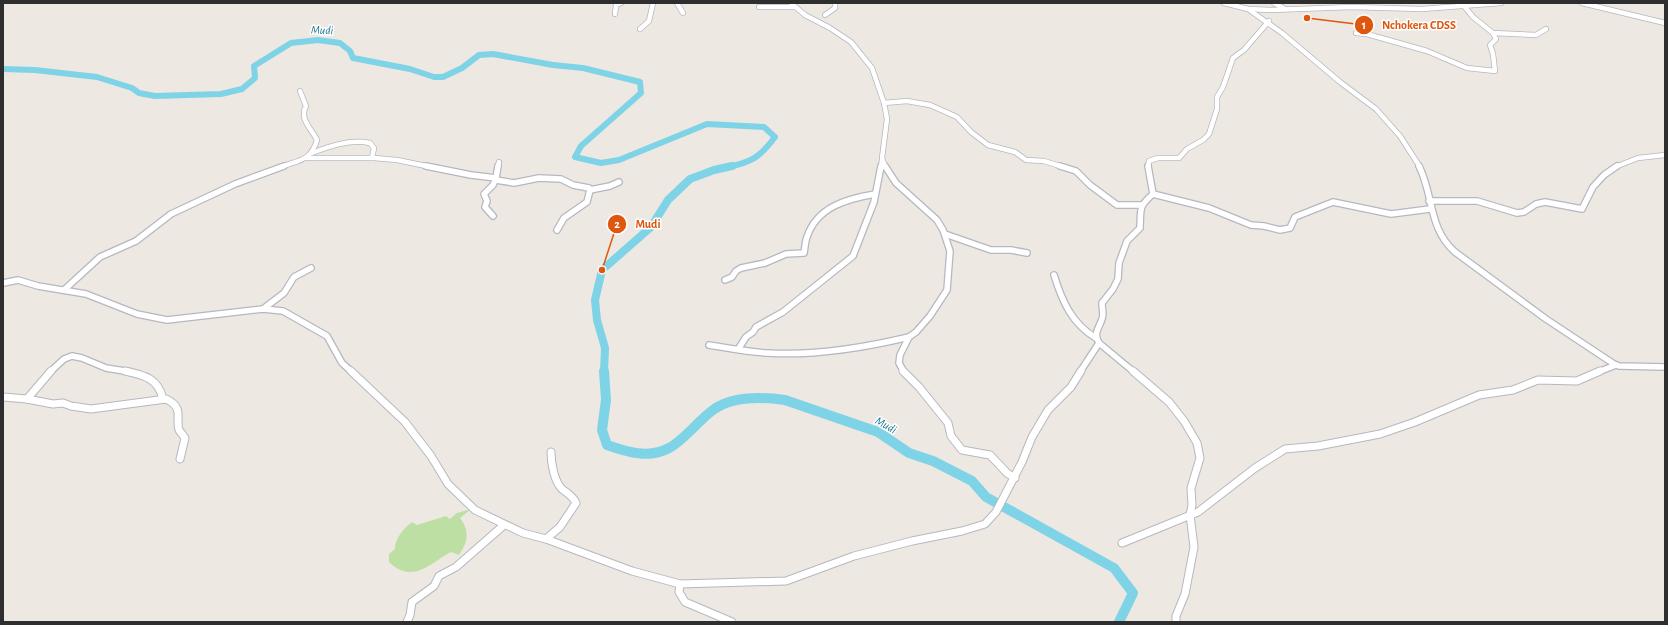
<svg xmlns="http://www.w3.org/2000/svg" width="1668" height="625" font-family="'Alegreya Sans',sans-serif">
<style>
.green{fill:#bddfa4}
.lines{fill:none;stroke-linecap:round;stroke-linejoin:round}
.river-far2{stroke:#7fd3e6;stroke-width:6}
.river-far1{stroke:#7fd3e6;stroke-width:8}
.river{stroke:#7fd3e6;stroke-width:10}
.minor-far2-casing{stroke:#b5b8c0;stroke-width:6}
.minor-far1-casing{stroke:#b5b8c0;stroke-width:8}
.minor-casing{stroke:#b5b8c0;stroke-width:9}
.minor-far2{stroke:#fff;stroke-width:4.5}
.minor-far1{stroke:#fff;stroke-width:5.5}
.minor{stroke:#fff;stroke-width:7}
.labels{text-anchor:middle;stroke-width:3;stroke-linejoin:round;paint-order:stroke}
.water-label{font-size:12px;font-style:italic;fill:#1a7596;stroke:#fff}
.leader{fill:none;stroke:#df570e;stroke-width:1.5}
.callout-dot{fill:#df570e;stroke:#fff;stroke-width:1.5}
.mark-label{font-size:12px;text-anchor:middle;font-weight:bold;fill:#fff}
.callout-label{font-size:12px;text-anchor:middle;font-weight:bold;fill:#df570e;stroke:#fff;stroke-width:3;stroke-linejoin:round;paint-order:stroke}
</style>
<rect width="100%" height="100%" fill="#eee8e2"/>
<path class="green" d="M471,509L460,518C470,531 468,542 459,555L451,552C430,563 413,585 389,562V554L395,549C395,538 404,528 412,522L417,525L446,516L450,519L457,513Z"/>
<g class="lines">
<path class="river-far2" d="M3,69L35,70L97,77L132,88L139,93L155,96L221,94L242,89L255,78L254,66L291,43L318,40L340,43L350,51L353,58L410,69L434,77H443L462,68L479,55L493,54L553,65L583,68L640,82L641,93L581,146L575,157L601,163L619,160L707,124L764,127L775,137C760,157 752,162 728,167"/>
<path class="river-far1" d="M604,372L605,348L597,320L595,300L602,270L651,227L668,200L690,179L714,170L732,166"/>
<path class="river" d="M604,371L606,400L602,430L607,445C627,452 649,459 669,448C683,441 699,420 713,410C732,396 763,397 785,400L878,432L909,453L933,461L972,481L986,497L1114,568L1133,593L1119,622"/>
<g class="minor-far2-casing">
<g id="minor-far2">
<path d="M677,3L683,13"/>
<path d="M791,3L805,15L830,28L851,42L872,68L884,103L887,119L882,158L885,167"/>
<path d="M1224,3L1248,9L1271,10L1351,7L1422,9L1501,3"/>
<path d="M1274,3L1285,9"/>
<path d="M1582,3L1665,23"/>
<path d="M1464,6L1473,17L1493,33L1536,35L1546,29"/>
<path d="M759,7H795"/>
<path d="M1248,9L1282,33L1340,82L1376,109L1400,136L1420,167"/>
<path d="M615,14L616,5L621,3"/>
<path d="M825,15L835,8V3"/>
<path d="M640,29L649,21L653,3"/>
<path d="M1356,33L1367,34L1427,51L1467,68L1495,71L1493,54L1490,45L1496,39L1493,33"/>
<path d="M884,103L907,101L930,105L957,117L971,132L988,145L1015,152L1026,160L1044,161L1063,167"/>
<path d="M312,153C330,146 350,139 370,143L374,148L372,158"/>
<path d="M306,158H374L397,160L431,167"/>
<path d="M281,167C299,160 311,161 317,140C311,128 299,119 306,106L300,91"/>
<path d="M498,167L499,162"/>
<path d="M881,167L882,160"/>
<path d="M1148,167L1149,161L1158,158H1179L1187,149L1203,140L1209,134L1217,109V97L1223,87L1233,58L1244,50L1269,21"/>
<path d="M1615,167L1638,158L1665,155"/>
</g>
</g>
<g class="minor-far1-casing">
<g id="minor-far1">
<path d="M426,166L471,175L496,178L493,185L484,194L487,201L485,207L493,216"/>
<path d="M885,166L896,183L937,220L943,230L950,251L947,290L930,316L916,332L909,337L900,355L899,363L904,372"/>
<path d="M1060,166L1076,171L1090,185L1117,205H1142"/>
<path d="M1419,166C1434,196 1428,228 1455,252L1546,319L1614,364L1619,366L1665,367"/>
<path d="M496,178L498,166"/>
<path d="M496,180L514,183L539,178L561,179L573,185L589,188L590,190L610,186L619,182"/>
<path d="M1153,194L1209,208L1251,225L1264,226L1280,230L1290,228L1295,217L1333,202L1391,214L1430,209"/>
<path d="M1429,201H1477L1517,213L1524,212L1536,204L1545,202L1582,209L1593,187L1604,175L1617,166"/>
<path d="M557,230L564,218L587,202L590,190"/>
<path d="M945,234L991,250H1011L1027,253"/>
<path d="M1054,275C1062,301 1072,324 1096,338"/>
<path d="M725,280L732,277L736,271L741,268L765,263L786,254L804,253C805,248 805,242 807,237C817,207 846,199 875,194"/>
<path d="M3,283L18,280L38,286L86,294L137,314L167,320L263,309L283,311L327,336L342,363L352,372"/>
<path d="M64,290L100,257L136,241L171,214L235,184L284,166"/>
<path d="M263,309L284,293L294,277L311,268"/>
<path d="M709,345C728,348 747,352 767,353C814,356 863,348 909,337"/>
<path d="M739,348L746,337L753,332L756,327L783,312L853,256L874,202L881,166"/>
<path d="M50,372L64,359L72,356L82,358L106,368L131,372"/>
<path d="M1080,372L1099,343"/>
<path d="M1134,372L1099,343C1093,333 1099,328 1102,319C1104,315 1102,308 1102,303L1113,289L1118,279L1119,263L1127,241L1140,228C1141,209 1138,207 1153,194L1148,166"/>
<path d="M1598,372L1616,365"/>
</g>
</g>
<g class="minor-casing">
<g id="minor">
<path d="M125,371C144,375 158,378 163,399"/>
<path d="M351,371L405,422L431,456L448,484L475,510L523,533L546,539L632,571L680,584L786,581L854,556L912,541L962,531L985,524L996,512L1022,462L1032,437L1048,410L1071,387L1081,371"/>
<path d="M903,371L919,387L948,423L951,436L962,450L990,455L1007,473L1015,478"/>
<path d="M1133,371L1169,402L1184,421L1197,443L1200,458L1191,488L1192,505L1190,515L1194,547L1185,594L1176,616V622"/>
<path d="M3,397L27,399L53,404L63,403L71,406L91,409L166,399C185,408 175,418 179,430C181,433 183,435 185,438L180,459"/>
<path d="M27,399L51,371"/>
<path d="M546,539L560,527L576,503C573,496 568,494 562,489C554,481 551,463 551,452"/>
<path d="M1122,543L1198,512L1255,468L1285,449L1318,446L1380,434L1415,422L1479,395L1513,390L1538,380L1577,381L1600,371"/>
<path d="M680,584L679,592L685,602L732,622"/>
<path d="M407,622L410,615L412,602L434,586L439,576L456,567L504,525"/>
</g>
</g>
<use href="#minor-far2" class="minor-far2"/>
<use href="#minor-far1" class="minor-far1"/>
<use href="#minor" class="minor"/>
</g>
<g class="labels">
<g class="water-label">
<text transform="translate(322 30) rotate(2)" y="4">Mudi</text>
<text transform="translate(886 425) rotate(29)" y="4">Mudi</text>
</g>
</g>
<path class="leader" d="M1307 18L1364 25M602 270L617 224"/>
<g class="callout-dot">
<circle cx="1307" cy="18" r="4"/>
<circle cx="602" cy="270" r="4"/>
<circle cx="1364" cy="25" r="10"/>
<circle cx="617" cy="224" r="10"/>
</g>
<g class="mark-label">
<text x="1364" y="29">1</text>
<text x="617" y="228">2</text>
</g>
<g class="callout-label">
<text x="1419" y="29">Nchokera CDSS</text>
<text x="648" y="228">Mudi</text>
</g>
<rect width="1668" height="625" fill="none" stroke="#2e2e2e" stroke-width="8"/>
</svg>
